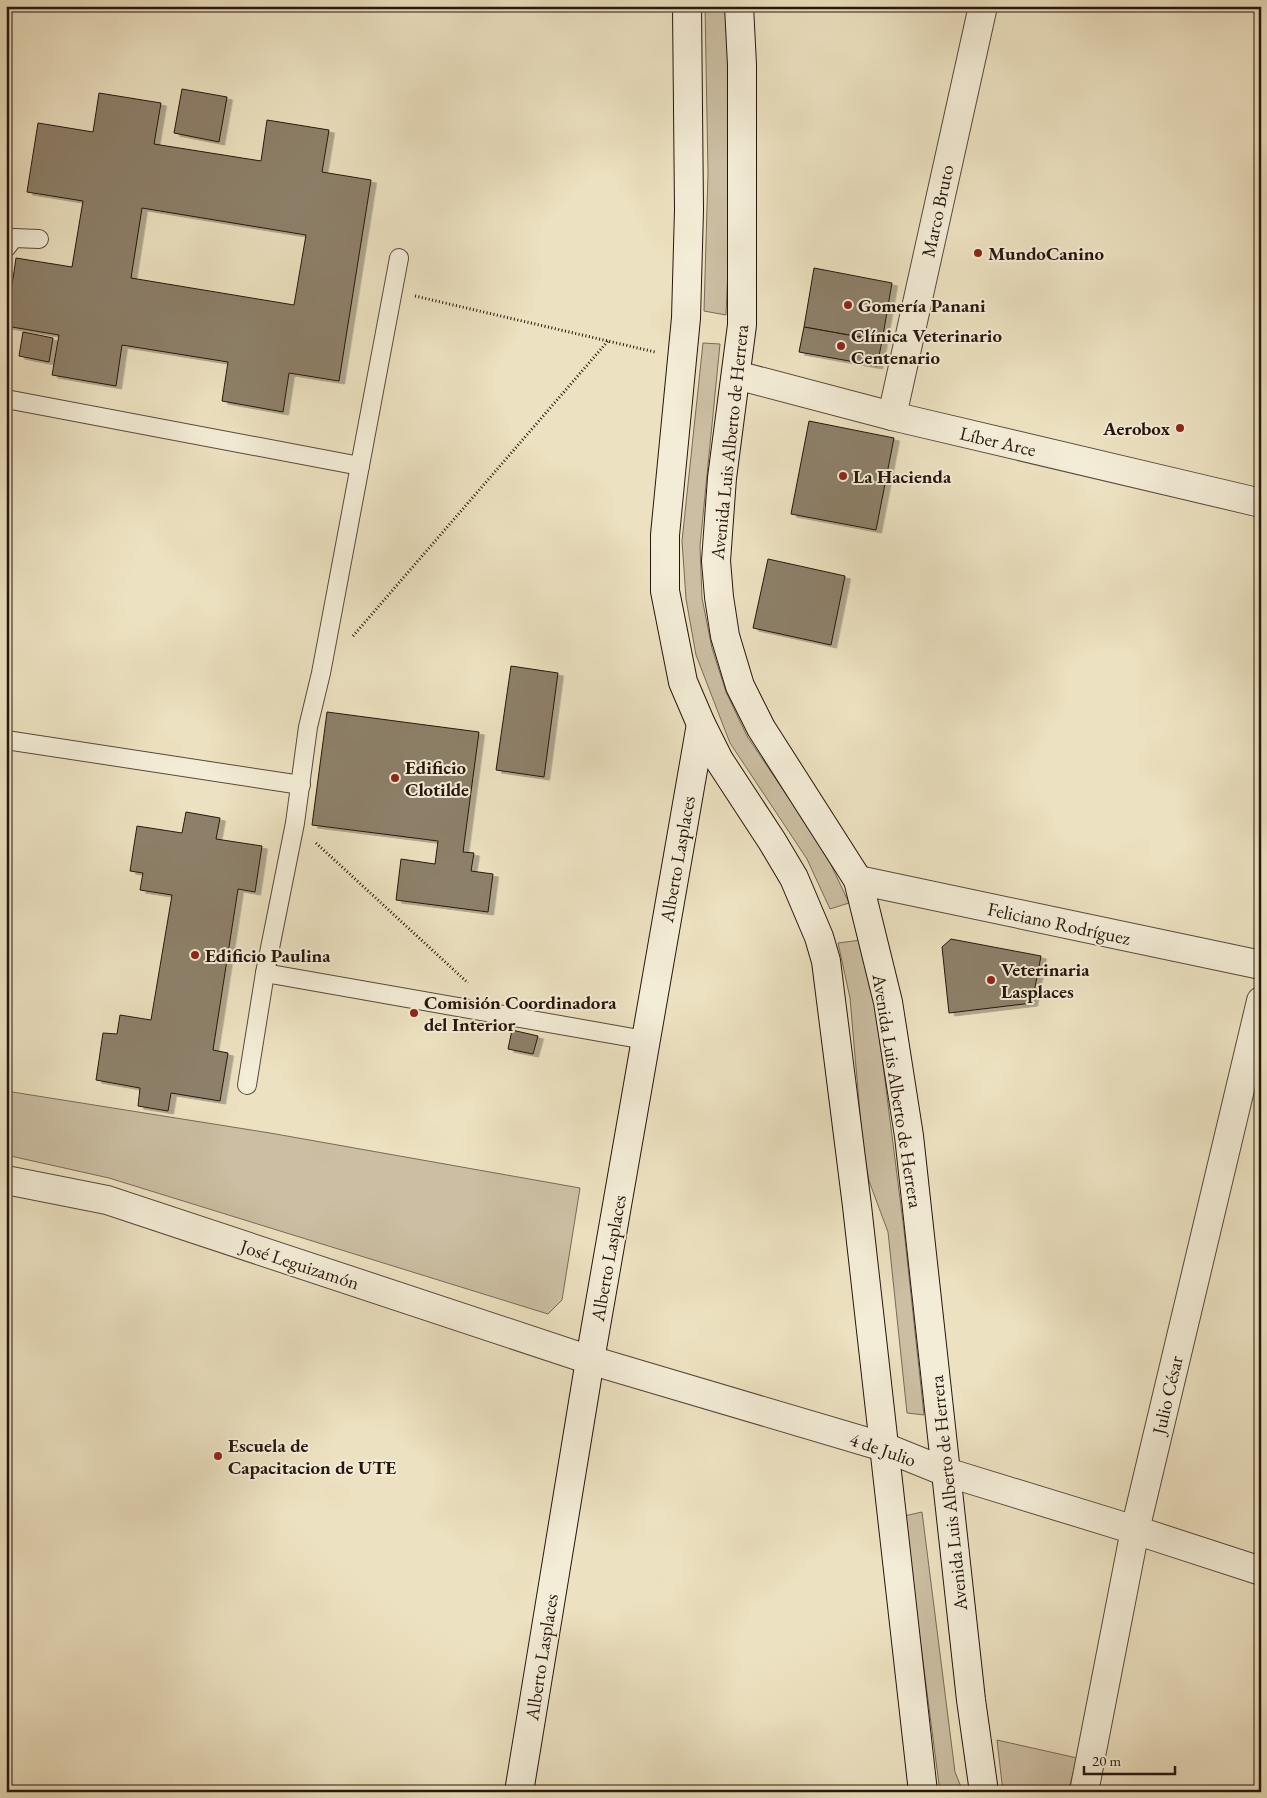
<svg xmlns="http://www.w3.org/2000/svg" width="1267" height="1798" font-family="'EB Garamond',serif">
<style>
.green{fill:#cbbea2;stroke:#796a58}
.building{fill:#8d806a;stroke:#27160d;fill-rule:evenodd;filter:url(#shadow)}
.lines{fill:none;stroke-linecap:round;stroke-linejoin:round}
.lane-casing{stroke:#58493a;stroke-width:20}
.street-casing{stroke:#58493a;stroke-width:30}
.secondary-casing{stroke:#27160d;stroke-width:30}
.path{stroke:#27160d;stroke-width:3;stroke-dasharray:1 2.5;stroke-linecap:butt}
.lane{stroke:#f3ecd6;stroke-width:18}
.street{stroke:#f3ecd6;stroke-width:28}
.secondary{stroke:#f3ecd6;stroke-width:28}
.poi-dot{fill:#8f2418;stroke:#f3ecd6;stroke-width:2}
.labels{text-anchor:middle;stroke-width:4;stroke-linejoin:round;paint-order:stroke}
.street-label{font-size:19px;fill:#27160d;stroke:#f3ecd6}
.poi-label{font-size:19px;font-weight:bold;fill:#27160d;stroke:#f3ecd6;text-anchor:start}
</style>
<defs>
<filter id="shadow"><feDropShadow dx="5.5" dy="3" stdDeviation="0" flood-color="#0004"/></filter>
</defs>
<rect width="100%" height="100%" fill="#ece1c0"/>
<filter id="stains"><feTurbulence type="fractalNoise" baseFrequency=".004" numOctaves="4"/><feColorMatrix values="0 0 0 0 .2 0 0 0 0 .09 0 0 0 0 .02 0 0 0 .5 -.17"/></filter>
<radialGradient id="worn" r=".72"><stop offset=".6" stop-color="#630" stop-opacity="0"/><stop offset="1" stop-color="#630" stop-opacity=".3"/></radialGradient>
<g class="green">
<path d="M705,6H730L732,176L726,315L704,311L708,173Z"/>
<path d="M703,343L720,344L700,546L702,598L712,648L726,692L747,736L826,854L849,903L830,909L807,859L730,743L696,655L686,599L682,541Z"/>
<path d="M861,940L874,994L904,1230L924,1415L907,1413L888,1232L869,1181L863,1148L850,998L838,943Z"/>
<path d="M6,1091L270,1133L580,1188L562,1300L548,1314L109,1178L6,1155Z"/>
<path d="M922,1512L955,1772L963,1792H940L904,1516Z"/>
<path d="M997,1740L1077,1758L1068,1792H1003Z"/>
</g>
<g class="building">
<path d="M182,89L227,97L219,142L174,133Z"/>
<path d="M99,93L161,103L154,144L261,161L267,120L329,130L322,172L371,180L339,381L289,373L283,412L222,401L228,362L122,345L116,386L52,375L59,335L6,326L16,258L72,267L83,201L27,192L38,123L93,132ZM142,208L306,235L294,305L131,278Z"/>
<path d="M814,268L892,283L882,341L804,327Z"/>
<path d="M804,327L882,341L877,366L799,352Z"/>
<path d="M23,332L53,338L49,362L19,356Z"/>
<path d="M809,421L894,438L876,530L791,514Z"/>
<path d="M768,559L845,576L831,645L753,628Z"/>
<path d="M511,666L558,673L544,777L496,770Z"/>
<path d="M327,712L479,732L463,852L474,853L471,871L493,874L488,912L396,900L401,859L435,864L438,841L312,825Z"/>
<path d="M186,812L220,818L216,839L262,846L255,892L238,889L213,1050L228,1053L220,1101L171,1093L168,1111L138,1106L140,1088L96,1080L103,1033L117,1034L120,1015L151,1020L172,895L140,890L143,873L130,871L137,826L182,833Z"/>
<path d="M951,939L1041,956L1032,1003L949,1013L942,947Z"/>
<path d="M512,1030L538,1036L533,1054L508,1049Z"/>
</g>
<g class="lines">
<g class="lane-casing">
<g id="lane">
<path d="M6,248L14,238L39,239"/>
<path d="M6,399L360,466"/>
<path d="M6,740L301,785"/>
<path d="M265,973L645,1040"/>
<path d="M247,1085L265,973L295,823L308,727L321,673L399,258"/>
</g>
</g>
<g class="street-casing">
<g id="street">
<path d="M736,375L892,416L1261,503"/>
<path d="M892,416L983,6"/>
<path d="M858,880L1261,965"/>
<path d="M6,1180L107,1200L590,1360L884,1447L946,1472L1135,1530L1261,1571"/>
<path d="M1084,1792L1135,1530L1261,1001"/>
</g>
</g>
<g class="secondary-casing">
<g id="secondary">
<path d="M687,6L689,210L686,318L665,535V591L683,682L701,724L719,760L772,841L794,878L819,937L826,961L857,1206L923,1792"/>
<path d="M739,6L742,65V325L722,478L716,561L719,597L725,636L740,686L761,728L858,880L888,1002L909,1136L971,1700L984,1792"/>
<path d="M519,1792L590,1360L701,724"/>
</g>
</g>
<g class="path">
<path d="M415,296L655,352"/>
<path d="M353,636L608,341"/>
<path d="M316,843L468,983"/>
</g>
<use href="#lane" class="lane"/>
<use href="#street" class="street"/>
<use href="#secondary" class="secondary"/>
</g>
<g class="poi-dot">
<circle cx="978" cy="253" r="5"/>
<circle cx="848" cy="305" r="5"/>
<circle cx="841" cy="346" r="5"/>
<circle cx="1180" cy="428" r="5"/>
<circle cx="843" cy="476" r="5"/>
<circle cx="395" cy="778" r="5"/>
<circle cx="195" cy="955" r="5"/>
<circle cx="991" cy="980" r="5"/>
<circle cx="414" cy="1013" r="5"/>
<circle cx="218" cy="1456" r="5"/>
</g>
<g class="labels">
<g class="street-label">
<text transform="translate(937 211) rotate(-78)" y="7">Marco Bruto</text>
<text transform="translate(998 441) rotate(13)" y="7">Líber Arce</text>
<text transform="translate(729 442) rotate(-84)" y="7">Avenida Luis Alberto de Herrera</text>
<text transform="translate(677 859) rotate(-80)" y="7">Alberto Lasplaces</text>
<text transform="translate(1059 923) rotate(12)" y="7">Feliciano Rodríguez</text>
<text transform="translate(898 1091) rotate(81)" y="7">Avenida Luis Alberto de Herrera</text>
<text transform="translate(608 1258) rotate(-80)" y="7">Alberto Lasplaces</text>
<text transform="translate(300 1264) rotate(18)" y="7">José Leguizamón</text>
<text transform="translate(1167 1395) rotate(-77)" y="7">Julio César</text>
<text transform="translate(883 1449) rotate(19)" y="7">4 de Julio</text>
<text transform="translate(948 1493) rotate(-96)" y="7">Avenida Luis Alberto de Herrera</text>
<text transform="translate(541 1657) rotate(-81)" y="7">Alberto Lasplaces</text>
</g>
<g class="poi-label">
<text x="988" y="260">MundoCanino</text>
<text x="858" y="312">Gomería Panani</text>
<text x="851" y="342">Clínica Veterinario<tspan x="851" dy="22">Centenario</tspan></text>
<text x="1170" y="435" text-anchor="end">Aerobox</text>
<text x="853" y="483">La Hacienda</text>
<text x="405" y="774">Edificio<tspan x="405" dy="22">Clotilde</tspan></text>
<text x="205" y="962">Edificio Paulina</text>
<text x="1001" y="976">Veterinaria<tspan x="1001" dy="22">Lasplaces</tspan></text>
<text x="424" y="1009">Comisión Coordinadora<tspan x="424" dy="22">del Interior</tspan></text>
<text x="228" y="1452">Escuela de<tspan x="228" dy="22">Capacitacion de UTE</tspan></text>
</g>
</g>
<rect width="1267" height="1798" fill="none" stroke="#ece1c0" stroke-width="25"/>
<rect x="8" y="8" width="1252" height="1783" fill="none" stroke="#27160d" stroke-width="2.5"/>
<rect x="12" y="12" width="1242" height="1773" fill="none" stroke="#27160d"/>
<path d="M1084 1766v8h91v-8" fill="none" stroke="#27160d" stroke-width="2.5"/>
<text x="1092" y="1766" font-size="15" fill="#27160d" stroke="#f3ecd6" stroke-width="4" paint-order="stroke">20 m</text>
<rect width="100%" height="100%" filter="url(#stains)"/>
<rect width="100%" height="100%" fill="url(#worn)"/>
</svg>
